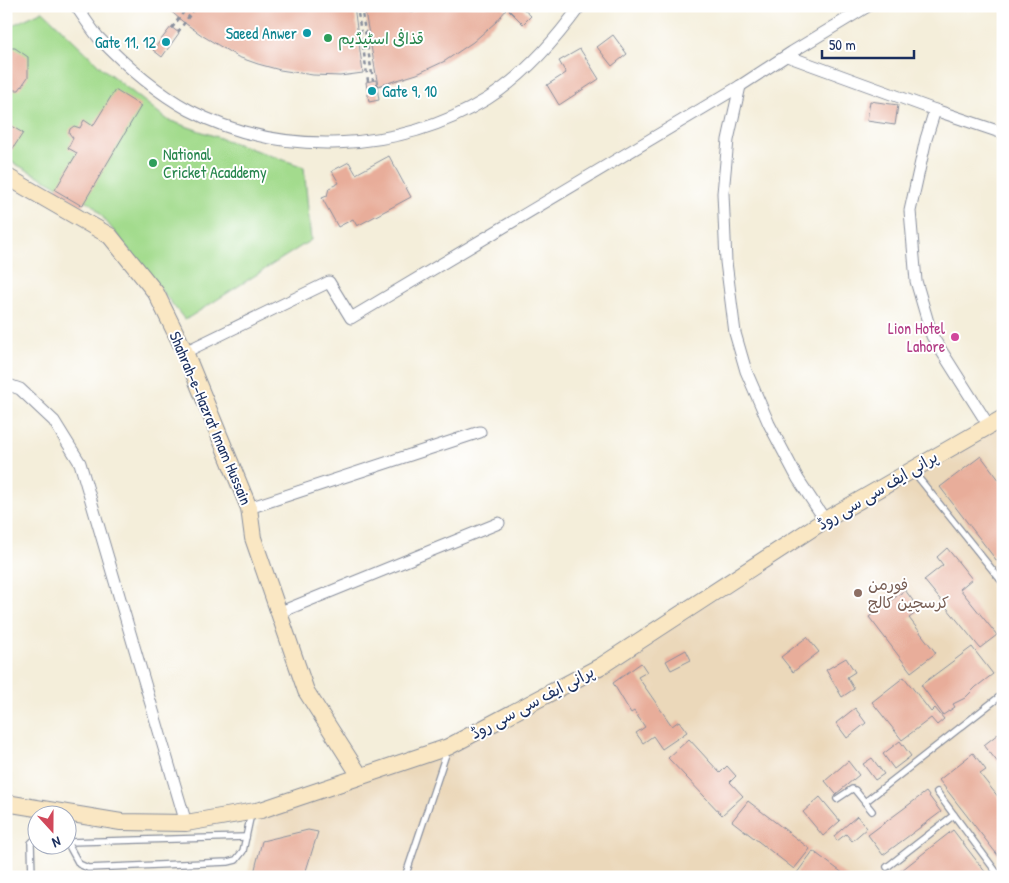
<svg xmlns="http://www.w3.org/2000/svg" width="1009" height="883" font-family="'Patrick Hand','Playpen Sans Arabic',sans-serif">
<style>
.built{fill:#ebd8ba}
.green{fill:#a3db8d;stroke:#5f8576}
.building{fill:#e8ad9a}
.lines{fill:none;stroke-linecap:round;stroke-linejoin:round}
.lane-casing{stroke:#888e9c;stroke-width:8}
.street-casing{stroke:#888e9c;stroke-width:13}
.secondary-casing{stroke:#888e9c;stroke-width:18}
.path{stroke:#888e9c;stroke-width:2.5;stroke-dasharray:4 4;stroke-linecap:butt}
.lane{stroke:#fff;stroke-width:5.5}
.street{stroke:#fff;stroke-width:11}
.secondary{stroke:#fae7c3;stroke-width:16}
.culture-dot{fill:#0f9aa8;stroke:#fff;stroke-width:2}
.leisure-dot{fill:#2e9e5b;stroke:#fff;stroke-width:2}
.hotel-dot{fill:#d1479c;stroke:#fff;stroke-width:2}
.education-dot{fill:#8d6e63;stroke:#fff;stroke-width:2}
.labels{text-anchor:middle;stroke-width:4;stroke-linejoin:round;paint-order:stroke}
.culture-label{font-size:16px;fill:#0d838f;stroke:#fff;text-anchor:end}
.leisure-label{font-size:16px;fill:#27864d;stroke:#fff;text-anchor:start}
.hotel-label{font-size:16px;fill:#b23c85;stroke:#fff;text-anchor:end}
.street-label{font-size:16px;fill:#1b2f5e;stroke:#fff}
.education-label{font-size:16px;fill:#785e54;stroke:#fff;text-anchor:start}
</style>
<rect width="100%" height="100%" fill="#fff"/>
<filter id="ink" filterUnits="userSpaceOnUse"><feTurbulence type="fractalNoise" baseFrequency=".02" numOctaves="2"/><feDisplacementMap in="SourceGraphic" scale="10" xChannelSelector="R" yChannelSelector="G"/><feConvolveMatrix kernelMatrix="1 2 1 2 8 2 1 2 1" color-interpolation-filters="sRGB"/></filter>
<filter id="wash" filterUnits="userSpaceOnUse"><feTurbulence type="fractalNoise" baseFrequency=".0096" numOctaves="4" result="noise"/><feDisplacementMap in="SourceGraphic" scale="20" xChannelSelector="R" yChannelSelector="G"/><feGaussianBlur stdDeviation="1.12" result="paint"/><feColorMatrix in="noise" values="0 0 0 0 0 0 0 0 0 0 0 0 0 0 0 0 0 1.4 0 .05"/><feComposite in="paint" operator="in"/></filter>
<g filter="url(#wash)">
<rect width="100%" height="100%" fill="#f4eeda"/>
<path class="built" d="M1003,415V877H247L261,810L448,747L601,666Z"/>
<path class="green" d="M43,11L102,68L168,120L304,167L311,240L185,320L93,205L6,159V28Z"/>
<g id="blocks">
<g class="building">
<path d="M165,6H354L363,73L340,76L313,75L280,70L258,64L238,57L203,36L182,21Z"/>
<path d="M364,6H408L411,13L424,6H502L506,10L496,22L473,42L445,61L417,74L378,86Z"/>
<path d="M512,6H520L531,16L523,24L509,10Z"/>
<path d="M171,27L179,33L162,57L153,50Z"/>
<path d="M613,35L627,54L612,66L597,47Z"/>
<path d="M6,48H15L28,57V77L19,90H6Z"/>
<path d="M580,49L599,79L559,105L547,85L566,73L559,61Z"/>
<path d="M376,80L379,100L369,102L366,82Z"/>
<path d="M115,90L141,106L82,206L55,190L77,153L68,148L73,138L69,133L70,129L74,126L80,128L84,120L93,126Z"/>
<path d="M870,101L898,105L895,125L867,121Z"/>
<path d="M6,123L23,133L6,159Z"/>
<path d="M389,156L411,197L357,226L353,219L338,227L322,198L327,196L329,188L339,183L332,171L349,162L356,174Z"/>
<path d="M981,456L1003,485V574L998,567L1000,565L940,487Z"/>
<path d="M947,548L972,579L960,589L997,635L980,648L924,580L943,565L937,557Z"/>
<path d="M905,590L920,610L909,618L936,653L911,672L869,617Z"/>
<path d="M807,637L819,652L793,672L781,657Z"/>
<path d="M972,647L993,674L976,687L965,698L953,704L955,707L943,715L921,685Z"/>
<path d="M686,650L691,660L671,670L666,661Z"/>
<path d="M846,658L855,672L847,677L854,689L842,697L826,670Z"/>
<path d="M641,663L647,672L638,677L672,726L679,721L687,732L662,749L653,736L643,743L636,733L645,727L634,711L631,713L613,683Z"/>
<path d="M904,677L931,712L935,708L944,719L937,725L931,718L902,740L872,702Z"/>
<path d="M855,708L866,723L847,738L836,723Z"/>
<path d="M1003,730V769L984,745Z"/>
<path d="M689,739L720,773L727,766L736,776L730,782L743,796L722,815L668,758Z"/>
<path d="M900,741L911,756L894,769L883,754Z"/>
<path d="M973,753L986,770L980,774L1003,803V862L939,780Z"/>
<path d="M872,758L884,774L875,780L863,764Z"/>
<path d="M848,761L859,775L836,794L825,781Z"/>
<path d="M926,792L941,812L883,855L868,835Z"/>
<path d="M820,797L840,821L823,836L803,812Z"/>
<path d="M748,801L810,849L794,869L732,821Z"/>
<path d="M857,816L867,828L852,841L846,834L837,841L834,836Z"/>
<path d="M308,830L318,832L304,877L254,873L262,841Z"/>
<path d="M953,830L989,877H893Z"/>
<path d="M813,851L848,877H794Z"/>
</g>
</g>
</g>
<g filter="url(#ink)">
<use href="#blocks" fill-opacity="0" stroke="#888e9c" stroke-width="1"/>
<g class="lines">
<g class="lane-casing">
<g id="lane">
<path d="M913,471L1003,583"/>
<path d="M937,792L1000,877"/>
<path d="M837,799L852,789L855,790L872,811"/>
<path d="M865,802L1003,694"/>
<path d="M68,842L246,837"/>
<path d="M68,844L79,864L88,868L228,862L236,860L243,851L251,814"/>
<path d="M887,867L954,815"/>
<path d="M32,877L31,843L38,836"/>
<path d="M405,877L447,751"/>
</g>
</g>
<g class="street-casing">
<g id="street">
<path d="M76,6C83,16 90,27 98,37C124,64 156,92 189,110C280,158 399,153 487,99C524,76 554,42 580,6"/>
<path d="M787,56L935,110"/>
<path d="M740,86L728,140L723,193L726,262L735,333L746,371L769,424L798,479L825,520"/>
<path d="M185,352L329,282L351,318L740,86L792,52L868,6"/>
<path d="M6,384L20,389L54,421L80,463L186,823"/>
<path d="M989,426L932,336L916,281L910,211L926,139L935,110L1003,133"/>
<path d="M249,508L480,432"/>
<path d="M278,613L499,523"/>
</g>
</g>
<g class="secondary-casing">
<g id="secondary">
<path d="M6,176L110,236L156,293L185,352L249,508L253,538L306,691L360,776"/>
<path d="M6,803L121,822L186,823L261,810L448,747L601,666L825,520L1003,418"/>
</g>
</g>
<g class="path">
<path d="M357,6L368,81"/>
<path d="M508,6L510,8"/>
<path d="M361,7L373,80"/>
<path d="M172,28L188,6"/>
<path d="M178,32L196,6"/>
</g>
<use href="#lane" class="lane"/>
<use href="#street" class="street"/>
<use href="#secondary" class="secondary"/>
</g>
</g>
<g class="culture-dot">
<circle cx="307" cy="33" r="5"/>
<circle cx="166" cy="42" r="5"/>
<circle cx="372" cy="91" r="5"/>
</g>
<g class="leisure-dot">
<circle cx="328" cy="38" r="5"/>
<circle cx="153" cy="163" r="5"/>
</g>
<circle class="hotel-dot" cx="955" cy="337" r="5"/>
<circle class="education-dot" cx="858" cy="593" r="5"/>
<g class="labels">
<g class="culture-label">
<text x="297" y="39">Saeed Anwer</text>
<text x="156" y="48">Gate 11, 12</text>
<text x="382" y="97" text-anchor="start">Gate 9, 10</text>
</g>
<g class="leisure-label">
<text x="338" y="44">قذافی اسٹیڈیم</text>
<text x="163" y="160">National<tspan x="163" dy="18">Cricket Acaddemy</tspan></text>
</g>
<g class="hotel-label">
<text x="945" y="334">Lion Hotel<tspan x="945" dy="18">Lahore</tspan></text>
</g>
<g class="street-label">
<text transform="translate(211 418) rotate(67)" y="6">Shahrah-e-Hazrat Imam Hussain</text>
<text transform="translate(877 490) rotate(-31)" y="6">پرانی ایف سی سی روڈ</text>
<text transform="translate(532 702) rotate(-28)" y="6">پرانی ایف سی سی روڈ</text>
</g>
<g class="education-label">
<text x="868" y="590">فورمن<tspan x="868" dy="18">کرسچین کالج</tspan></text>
</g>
</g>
<rect width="1009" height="883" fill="none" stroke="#fff" stroke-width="25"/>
<g transform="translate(52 830) rotate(159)"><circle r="24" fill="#ffffff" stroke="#a4acbf"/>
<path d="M0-4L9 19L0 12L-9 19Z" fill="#d1495b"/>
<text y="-8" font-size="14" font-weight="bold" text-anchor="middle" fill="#1b2f5e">N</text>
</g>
<path d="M822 50v8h92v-8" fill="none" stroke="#1b2f5e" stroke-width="2.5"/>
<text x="829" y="50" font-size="15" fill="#1b2f5e" stroke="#ffffff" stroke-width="4" paint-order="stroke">50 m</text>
</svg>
